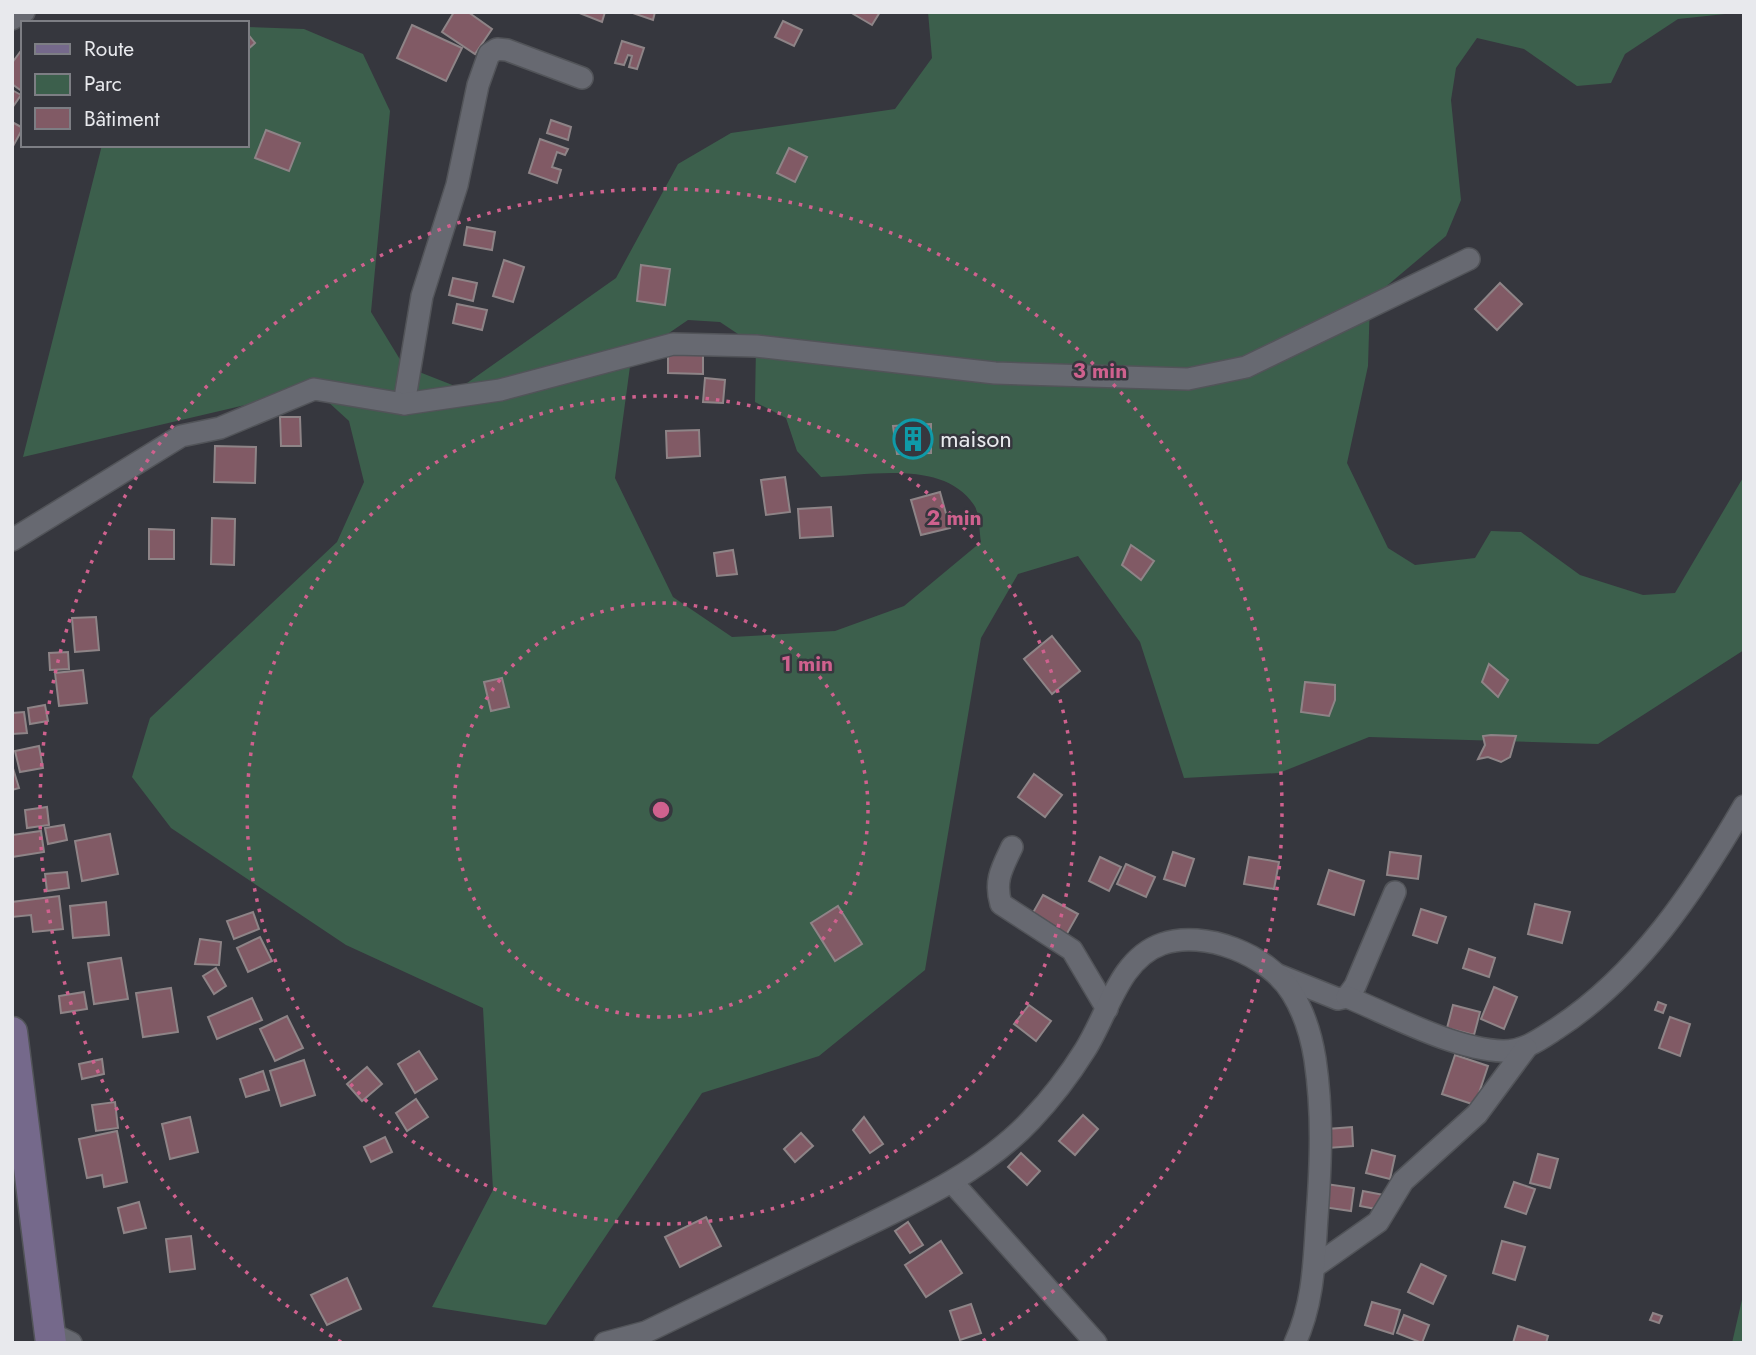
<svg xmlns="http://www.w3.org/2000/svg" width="1756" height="1355" font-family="Jost,sans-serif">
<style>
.green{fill:#3c5f4c;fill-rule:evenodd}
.building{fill:#815a65;stroke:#8e8487;stroke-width:2}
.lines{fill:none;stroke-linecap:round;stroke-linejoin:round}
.street-casing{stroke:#525459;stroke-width:24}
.secondary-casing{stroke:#525459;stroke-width:33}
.street{stroke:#676971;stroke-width:21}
.secondary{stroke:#75698b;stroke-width:30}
.ring{fill:none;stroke:#cf618e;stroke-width:3.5;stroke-dasharray:3.5 7}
.labels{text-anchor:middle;stroke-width:5;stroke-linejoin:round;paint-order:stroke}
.poi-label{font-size:24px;fill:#e8e9ed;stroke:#36373e;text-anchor:start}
.centre{fill:#cf618e;stroke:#36373e;stroke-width:3.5}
.ring-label{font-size:21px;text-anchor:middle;font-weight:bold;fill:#cf618e;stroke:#36373e;stroke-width:5;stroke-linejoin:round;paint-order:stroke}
</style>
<rect width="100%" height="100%" fill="#36373e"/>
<g class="green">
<path d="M928,12H1744L1678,19L1625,54L1611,83L1577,86L1524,49L1477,38L1456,68L1451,100L1461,200L1446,236L1370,300L1368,366L1347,463L1388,548L1415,565L1475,558L1491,531L1521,532L1580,575L1643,595L1675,593L1744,476V650L1598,744L1369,737L1279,773L1184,778L1140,642L1078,556L1018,574L981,638L925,970L819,1056L702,1093L546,1325L432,1307L493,1190L483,1008L346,945L171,828L132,777L150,718L337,542L364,482L349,421L314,389L23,457L102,145H247V27L304,29L363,54L390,111L371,312L404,366L460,388L616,278L678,164L731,133L895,109L932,58ZM688,320L720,322L756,346L755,402L786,418L797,451L821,477C869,476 943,459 974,505C980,514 979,531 981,542L904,606L835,631L732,637L673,597L615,478L631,359Z"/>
<path d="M1744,1291V1343H1732Z"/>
</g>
<g class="building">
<path d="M454,12H468L492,29L475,54L442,32Z"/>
<path d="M577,12H605L602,22Z"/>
<path d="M630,12H655L653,20Z"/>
<path d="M850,12H880L872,25Z"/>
<path d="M783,21L802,30L794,46L775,37Z"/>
<path d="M412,25L462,48L446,81L397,58Z"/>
<path d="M247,33L255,43L247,50Z"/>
<path d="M622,41L644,48L637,69L629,67L632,56L628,55L624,65L615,63Z"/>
<path d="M20,52L23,54V92L12,84V63Z"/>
<path d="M12,90L21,95L12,108Z"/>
<path d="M551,120L571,127L568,140L547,133Z"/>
<path d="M12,122L23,128L12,148Z"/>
<path d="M266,130L300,143L289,171L255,158Z"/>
<path d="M540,139L568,149L565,155L557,152L552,167L561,170L557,183L529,173Z"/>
<path d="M789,148L807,157L795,182L777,173Z"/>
<path d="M467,227L495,232L492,250L464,245Z"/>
<path d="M504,260L524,267L513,302L493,296Z"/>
<path d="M641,265L670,269L665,305L637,301Z"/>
<path d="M453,278L477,283L473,301L449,295Z"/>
<path d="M1500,283L1522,304L1497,330L1475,309Z"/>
<path d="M457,304L487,310L482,330L453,323Z"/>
<path d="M668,353H703V374L668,373Z"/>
<path d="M705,378L725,380L723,403L703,402Z"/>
<path d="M280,417H300L301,446H281Z"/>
<path d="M931,424V453L897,454L893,426Z"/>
<path d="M699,430L700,456L667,458L666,431Z"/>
<path d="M215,446L256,447L255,483L214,482Z"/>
<path d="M785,477L790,512L766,515L761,480Z"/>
<path d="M940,492L950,528L921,535L911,500Z"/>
<path d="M831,507L833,536L800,538L798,509Z"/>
<path d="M212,518L235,519L234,565L211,564Z"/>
<path d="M149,529L174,530V559H149Z"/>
<path d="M1131,545L1154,561L1141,580L1122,565Z"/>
<path d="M733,550L737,574L717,576L714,553Z"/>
<path d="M96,617L99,650L75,652L72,618Z"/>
<path d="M1052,636L1080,671L1052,694L1024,659Z"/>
<path d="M68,652L69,669L50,670L49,653Z"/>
<path d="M1489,664L1508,680L1498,697L1482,682Z"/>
<path d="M83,670L87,703L59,706L55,673Z"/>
<path d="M502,678L509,707L491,711L484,682Z"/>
<path d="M1305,682L1335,685V700L1329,716L1301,712Z"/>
<path d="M45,705L48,721L30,724L28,708Z"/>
<path d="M24,712L27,733L12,734V713Z"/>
<path d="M1491,735L1516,736L1510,757L1501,762L1488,757L1478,759L1485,745L1483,736Z"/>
<path d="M39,746L43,768L20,772L15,751Z"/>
<path d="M12,765L19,788L12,790Z"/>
<path d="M1034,774L1062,795L1045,817L1018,797Z"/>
<path d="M47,807L49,825L27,828L25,810Z"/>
<path d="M64,825L67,840L48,844L45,828Z"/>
<path d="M41,831L44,852L12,857V835Z"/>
<path d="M110,834L118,874L82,881L75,841Z"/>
<path d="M1173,852L1194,859L1185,886L1164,879Z"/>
<path d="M1390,852L1421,856L1418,879L1387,875Z"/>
<path d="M1100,857L1121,867L1109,891L1089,881Z"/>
<path d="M1249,857L1279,862L1274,889L1244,884Z"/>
<path d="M1126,864L1155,877L1146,897L1117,884Z"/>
<path d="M1329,870L1364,881L1354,915L1318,904Z"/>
<path d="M67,872L69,888L47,891L45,874Z"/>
<path d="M1043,895L1078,914L1065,937L1030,918Z"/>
<path d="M59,896L63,929L33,932L31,915L12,917V902Z"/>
<path d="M106,902L109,935L73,938L70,906Z"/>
<path d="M1535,904L1570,912L1562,943L1528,934Z"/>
<path d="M838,906L862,944L835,961L811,923Z"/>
<path d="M1421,909L1446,917L1437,943L1413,935Z"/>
<path d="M253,912L259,929L234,939L227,921Z"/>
<path d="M260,937L272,961L248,972L237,948Z"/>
<path d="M200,939L221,942L219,965L195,964Z"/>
<path d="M1469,949L1495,958L1489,977L1463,968Z"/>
<path d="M121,958L128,999L94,1004L88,963Z"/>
<path d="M216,968L226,986L214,994L203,976Z"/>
<path d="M1494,987L1517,997L1504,1029L1481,1019Z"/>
<path d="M171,988L178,1032L143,1037L136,993Z"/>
<path d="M84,992L87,1009L61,1013L59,996Z"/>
<path d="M252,998L262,1020L217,1039L208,1017Z"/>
<path d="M1658,1002L1666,1005L1663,1013L1655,1010Z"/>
<path d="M1029,1005L1051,1021L1036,1041L1014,1024Z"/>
<path d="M1453,1005L1480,1012L1474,1035L1447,1028Z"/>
<path d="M287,1016L303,1048L275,1061L260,1029Z"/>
<path d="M1670,1017L1690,1024L1680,1056L1659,1048Z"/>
<path d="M419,1051L437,1079L415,1093L398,1064Z"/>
<path d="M1455,1055L1488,1066L1475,1105L1442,1094Z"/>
<path d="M102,1059L104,1074L82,1079L79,1064Z"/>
<path d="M304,1060L315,1095L281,1106L270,1071Z"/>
<path d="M367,1067L382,1084L362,1101L347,1084Z"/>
<path d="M263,1071L269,1090L246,1097L240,1079Z"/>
<path d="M416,1099L428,1117L407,1131L396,1113Z"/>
<path d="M115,1102L118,1128L96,1131L92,1105Z"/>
<path d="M1083,1115L1098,1129L1075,1155L1059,1141Z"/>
<path d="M190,1117L198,1152L170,1159L162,1124Z"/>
<path d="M864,1117L883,1144L870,1153L853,1130Z"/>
<path d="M1352,1127L1353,1146L1328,1148L1327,1129Z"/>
<path d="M117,1131L127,1182L104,1187L102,1175L87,1178L79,1139Z"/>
<path d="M801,1133L813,1146L795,1162L784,1149Z"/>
<path d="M385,1137L392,1152L371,1162L364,1147Z"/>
<path d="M1372,1150L1395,1156L1390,1179L1366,1173Z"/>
<path d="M1021,1153L1040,1171L1027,1185L1008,1167Z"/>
<path d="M1538,1154L1558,1159L1550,1188L1530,1183Z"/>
<path d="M1514,1182L1535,1189L1526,1214L1505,1207Z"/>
<path d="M1326,1184L1354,1188L1351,1211L1323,1207Z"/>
<path d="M1363,1191L1384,1195L1381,1210L1360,1206Z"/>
<path d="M139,1202L146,1228L124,1233L118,1208Z"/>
<path d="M706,1217L721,1246L680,1267L665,1237Z"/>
<path d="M908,1222L923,1245L910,1253L895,1231Z"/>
<path d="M191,1236L195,1269L170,1272L166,1239Z"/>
<path d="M941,1241L962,1273L926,1297L905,1265Z"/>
<path d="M1502,1241L1525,1247L1515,1280L1493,1273Z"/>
<path d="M1421,1264L1446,1276L1433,1304L1408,1292Z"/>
<path d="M347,1278L361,1309L327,1325L311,1295Z"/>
<path d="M1372,1302L1400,1310L1393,1334L1365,1325Z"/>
<path d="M971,1304L981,1333L960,1340L950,1311Z"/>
<path d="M1653,1313L1662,1316L1659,1323L1650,1320Z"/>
<path d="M1404,1315L1429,1325L1422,1343L1397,1333Z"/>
<path d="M1518,1326L1548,1336L1546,1343H1513Z"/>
</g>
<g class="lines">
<g class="street-casing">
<g id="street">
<path d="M12,19L24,12"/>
<path d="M404,404L422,296L457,185L478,85L489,54L497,49L507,50L582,78"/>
<path d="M12,540L181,436L220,428L314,389L404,404L500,390L673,344L756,346L995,373L1188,379L1246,367L1469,259"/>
<path d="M1012,847C1002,868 994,881 1001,904L1072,950L1107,1009"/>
<path d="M1278,975L1338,999L1347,997L1355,986L1395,892"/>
<path d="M1347,997C1393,1016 1453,1049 1503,1051C1524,1051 1539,1040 1556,1029C1639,975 1695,890 1744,806"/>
<path d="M952,1182L1096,1343"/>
<path d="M1314,1267L1378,1222L1403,1181L1477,1114L1526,1048"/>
<path d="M50,1333L71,1343"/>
<path d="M605,1343L646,1332C715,1298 784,1266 853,1232C915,1202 983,1171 1031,1120C1050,1100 1070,1074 1085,1050C1108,1014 1119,959 1162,944C1204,929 1269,955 1292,993C1305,1014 1311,1034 1315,1059C1323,1113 1321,1162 1317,1217C1314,1261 1314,1302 1295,1343"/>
</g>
</g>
<g class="secondary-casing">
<path id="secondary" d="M12,1032L51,1343"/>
</g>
<use href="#street" class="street"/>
<use href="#secondary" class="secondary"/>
</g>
<g class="ring">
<circle cx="661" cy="810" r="207"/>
<circle cx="661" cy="810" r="414"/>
<path d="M341 1342A621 621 0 1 1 981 1342"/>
</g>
<defs>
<g id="building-ring" transform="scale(2.0125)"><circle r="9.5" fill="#36373e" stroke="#0f9aa8" stroke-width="1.5"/><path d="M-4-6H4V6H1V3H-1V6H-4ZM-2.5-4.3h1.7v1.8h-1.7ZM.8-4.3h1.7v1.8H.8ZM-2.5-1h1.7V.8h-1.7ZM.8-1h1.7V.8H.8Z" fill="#0f9aa8"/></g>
</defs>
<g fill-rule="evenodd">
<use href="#building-ring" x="913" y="439"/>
</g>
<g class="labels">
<g class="poi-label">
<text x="940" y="447">maison</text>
</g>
</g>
<circle cx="661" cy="810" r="10" class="centre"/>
<g class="ring-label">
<text x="1100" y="378">3 min</text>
<text x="954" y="525">2 min</text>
<text x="807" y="671">1 min</text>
</g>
<rect width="1756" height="1355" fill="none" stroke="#e8e9ed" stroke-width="28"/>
<rect x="21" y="21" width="228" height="126" fill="#36373e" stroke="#7d7e84" stroke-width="2"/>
<rect x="35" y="44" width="35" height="10" fill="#75698b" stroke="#7d7e84" stroke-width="2"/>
<text x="84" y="56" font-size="21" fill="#e8e9ed">Route</text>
<rect x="35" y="74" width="35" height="21" fill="#3c5f4c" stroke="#7d7e84" stroke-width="2"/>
<text x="84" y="91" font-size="21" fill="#e8e9ed">Parc</text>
<rect x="35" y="108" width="35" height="21" fill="#815a65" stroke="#7d7e84" stroke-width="2"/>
<text x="84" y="126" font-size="21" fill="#e8e9ed">Bâtiment</text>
</svg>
